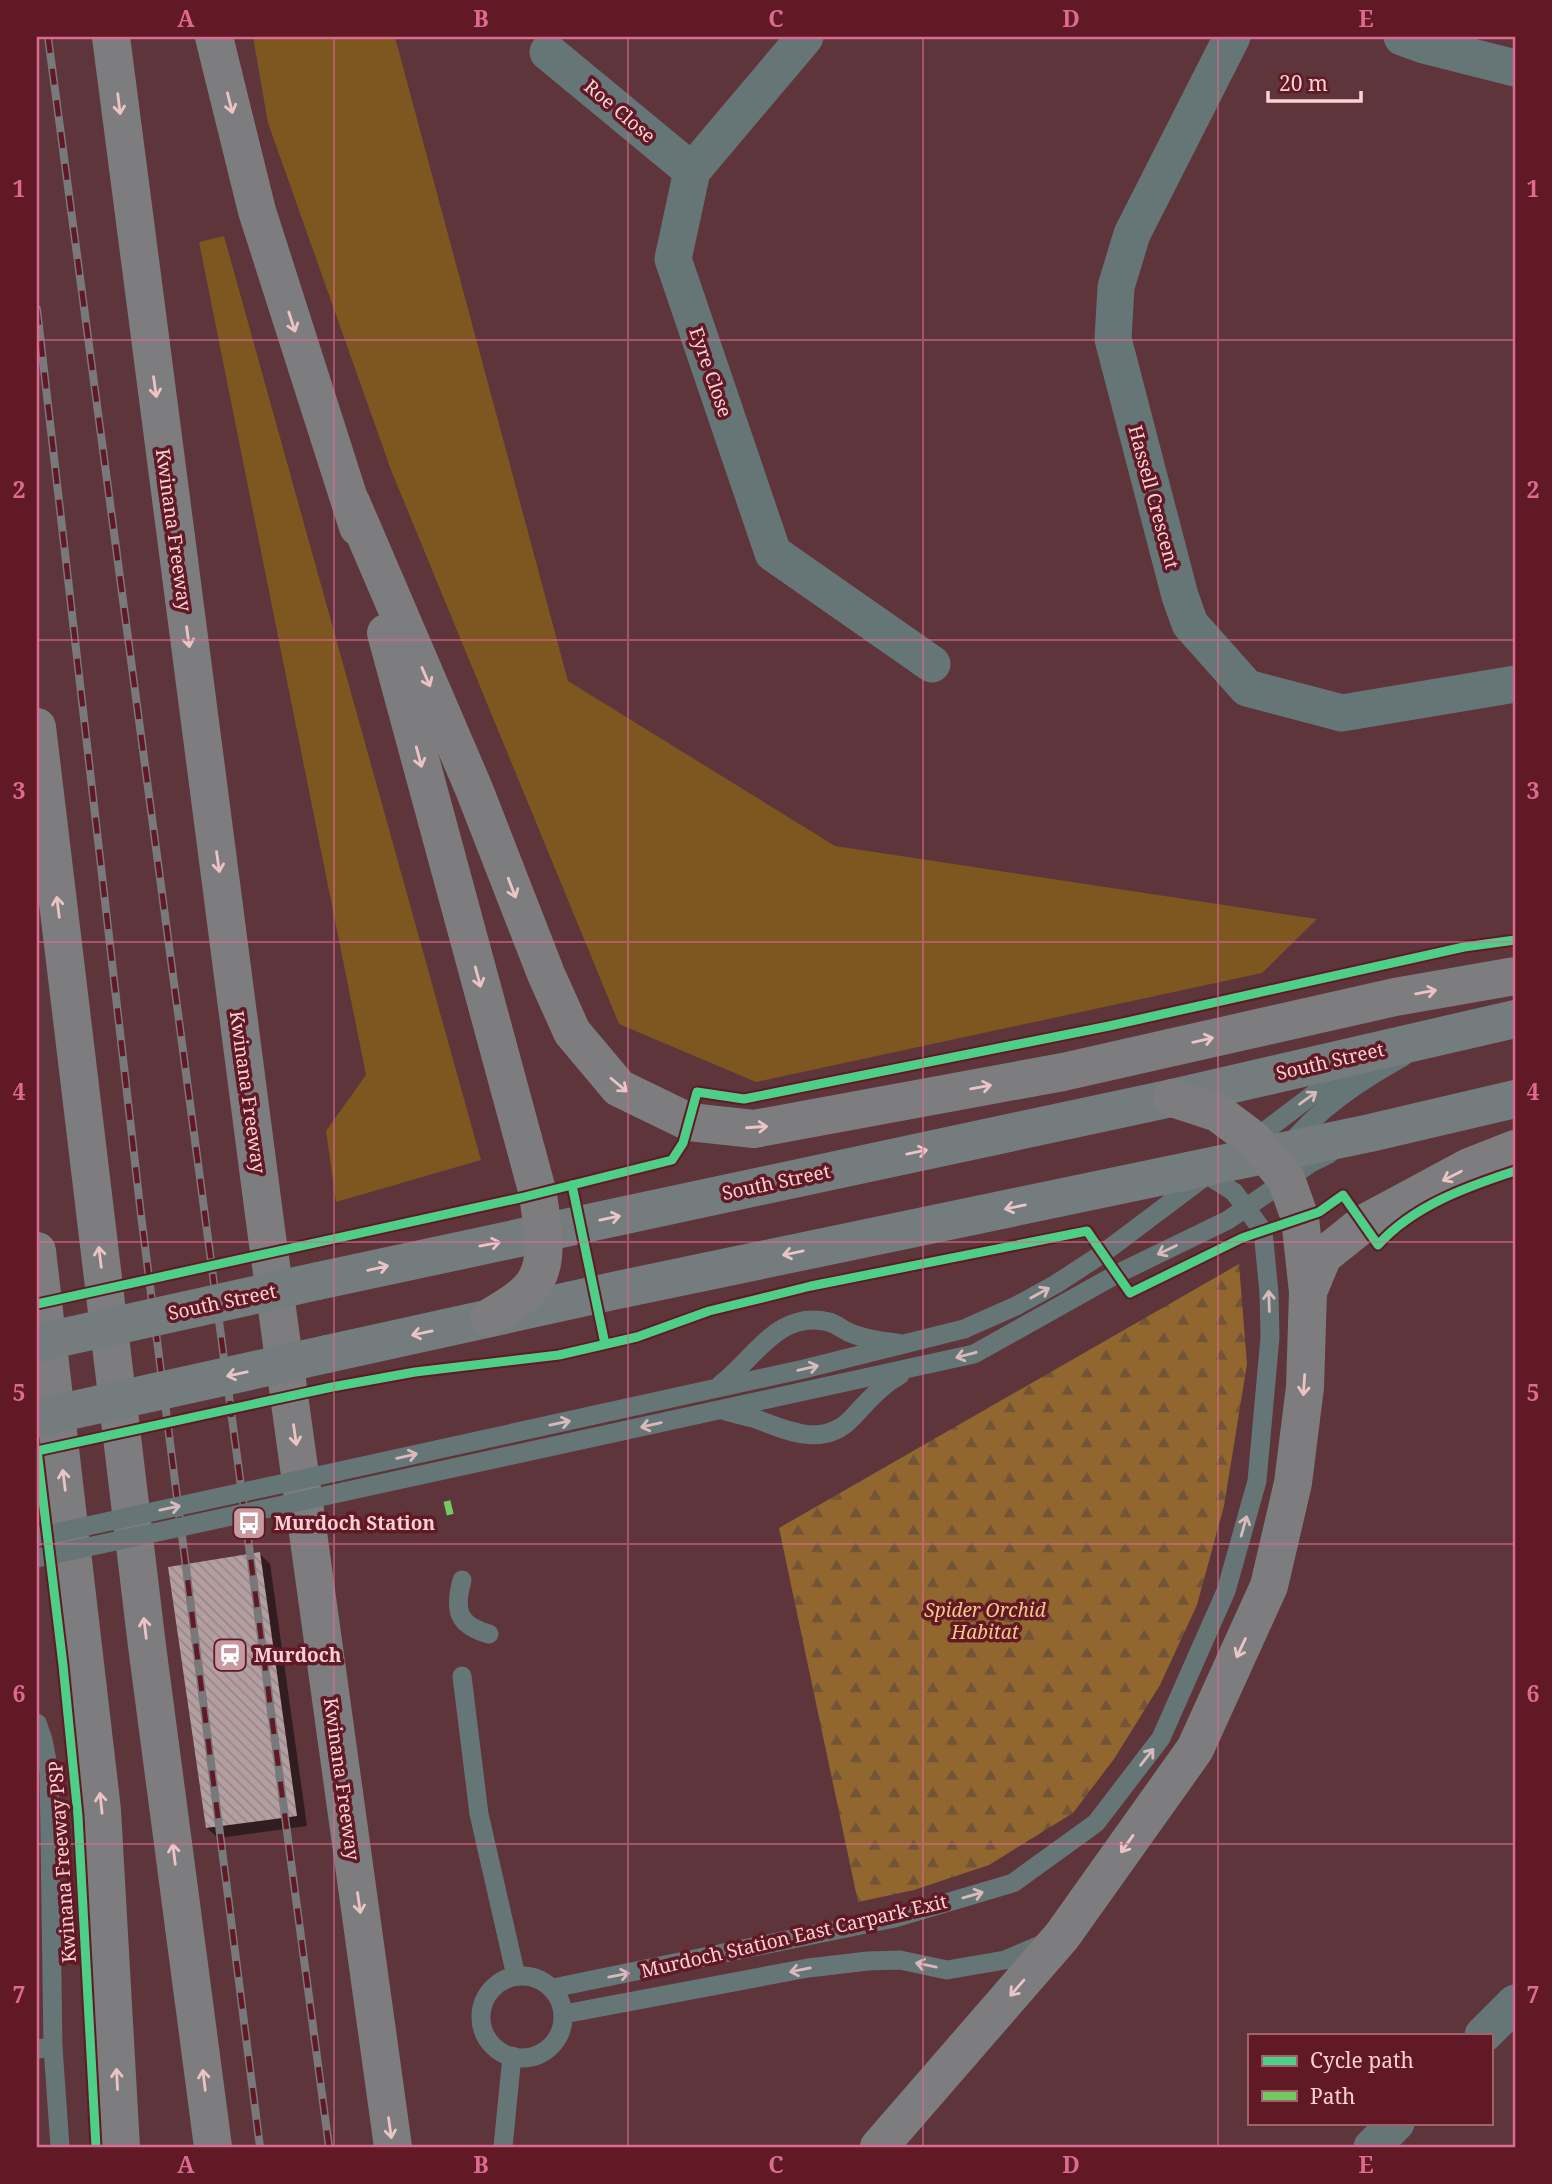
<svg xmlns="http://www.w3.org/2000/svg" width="1552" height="2184" font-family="'Noto Serif',serif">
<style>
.green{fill:#7d5620}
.forest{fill:url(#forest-firs)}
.shadow{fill:#0007}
.building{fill:url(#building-back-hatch)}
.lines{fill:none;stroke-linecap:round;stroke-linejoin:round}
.service{stroke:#667576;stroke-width:19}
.minor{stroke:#667576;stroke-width:37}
.trunk{stroke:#747c7d;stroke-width:38}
.motorway{stroke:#7d7c7e;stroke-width:38}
.rail-casing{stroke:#79787a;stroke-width:8}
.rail{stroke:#611925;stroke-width:5;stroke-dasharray:16;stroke-linecap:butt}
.service-bridge{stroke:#667576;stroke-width:19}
.trunk-bridge{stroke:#747c7d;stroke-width:38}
.quiet{stroke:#71cb61;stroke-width:7;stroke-dasharray:14 7;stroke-linecap:butt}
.cycleway-casing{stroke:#611925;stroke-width:13}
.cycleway{stroke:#4dcf88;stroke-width:9}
.oneway{stroke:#ecc4c6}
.oneway2{stroke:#d9babc}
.oneway3{stroke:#eac4c6}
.grid{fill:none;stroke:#dd6b91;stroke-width:2;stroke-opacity:0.55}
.labels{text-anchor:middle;stroke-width:7;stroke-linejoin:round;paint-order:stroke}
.street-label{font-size:19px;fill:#ffd1d3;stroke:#611925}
.poi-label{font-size:19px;font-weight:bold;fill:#ffd1d3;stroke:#611925;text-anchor:start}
.park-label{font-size:19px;font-style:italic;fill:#f8c884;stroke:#611925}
.neatline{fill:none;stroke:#dd6b91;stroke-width:2.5}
.grid-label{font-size:23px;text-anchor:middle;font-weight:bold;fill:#dd6b91}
</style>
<defs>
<pattern id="forest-firs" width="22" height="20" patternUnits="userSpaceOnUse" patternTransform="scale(1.75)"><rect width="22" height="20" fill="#91662f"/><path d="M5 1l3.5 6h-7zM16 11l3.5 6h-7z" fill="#725436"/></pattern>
<pattern id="building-back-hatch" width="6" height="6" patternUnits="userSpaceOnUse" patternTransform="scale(1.75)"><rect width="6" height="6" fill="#b39ea0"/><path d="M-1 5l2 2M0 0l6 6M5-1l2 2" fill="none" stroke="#998688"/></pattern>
</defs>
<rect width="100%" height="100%" fill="#5d353b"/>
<g class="green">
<path d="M253,37H395L568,681L835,846L1317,919L1262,973L756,1082L619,1024L391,470L268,123Z"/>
<path d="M224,236L481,1160L336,1202L326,1131L366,1075L199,242Z"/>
</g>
<path class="forest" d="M1239,1264L1247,1364L1224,1506L1197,1605L1160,1685L1114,1759L1073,1813L989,1865L914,1890L858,1902L779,1528Z"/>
<path class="shadow" d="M260,1554L270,1564L307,1826L218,1838L207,1828Z"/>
<path class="building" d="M260,1552L297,1816L206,1828L168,1567Z"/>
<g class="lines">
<g class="service">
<path d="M1248,1144L1323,1087L1362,1067"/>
<path d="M1287,1148C1317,1109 1360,1081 1403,1057"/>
<path d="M721,1384C755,1358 779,1309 829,1322C836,1324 842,1329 848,1332C864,1339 881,1341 897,1343"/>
<path d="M725,1411C735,1414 746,1416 756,1419C788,1431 824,1448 852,1418C867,1402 880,1386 900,1375"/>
<path d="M340,1471L804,1369L964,1329L1016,1306L1056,1284L1102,1254L1207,1175"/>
<path d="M343,1492L974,1354L1117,1274L1228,1220L1311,1163L1329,1154"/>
<path d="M462,1580C454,1610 457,1625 489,1634"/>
<path d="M462,1676L479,1814L516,1976"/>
<path d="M37,1723L43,1740L49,1771L53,2047L37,2049"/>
<circle cx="522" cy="2017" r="41"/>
<path d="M553,1988L895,1918L1013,1883L1096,1823L1161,1738L1226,1591L1257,1481L1270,1337L1269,1293L1263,1231L1234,1192L1212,1178L1198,1174"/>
<path d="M564,2014L808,1968L868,1961L900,1960L947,1970L1005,1960L1045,1943"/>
<path d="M53,2047L60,2147"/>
<path d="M503,2147L512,2056"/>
</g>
<g class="minor">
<path d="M805,37L692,171L673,259L773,553L932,664"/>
<path d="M1232,37L1132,234L1116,287L1113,339L1180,596L1190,624L1247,688L1342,713L1515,684"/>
<path d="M1402,37L1424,45L1515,68"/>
<path d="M548,52L692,171"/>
<path d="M1483,2035L1515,2003"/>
<path d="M1372,2147L1396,2123"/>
</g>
<g class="trunk">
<path d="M318,1281L1172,1098L1515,1019"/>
<path d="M327,1354L613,1291L1370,1133L1515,1099"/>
</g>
<g class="motorway">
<path d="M111,37L265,1222L393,2147"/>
<path d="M214,37L257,211L358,527"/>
<path d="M351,502L474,789L546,974L572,1032L619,1088L689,1122L754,1129L1063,1072L1395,997L1515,976"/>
<path d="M386,633L538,1194C541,1221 550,1255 536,1280C526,1297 505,1308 489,1318"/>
<path d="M37,727L147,1646L213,2147"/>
<path d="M37,1251L102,1810L121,2147"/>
<path d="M1308,1292L1323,1256L1363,1224L1469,1167L1515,1149"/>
<path d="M879,2147L1062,1936L1195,1749L1269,1586L1293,1483L1305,1387L1308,1292L1300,1218L1286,1179L1254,1140L1218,1113L1172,1098"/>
</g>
<g class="rail-casing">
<g id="rail">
<path d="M48,37L329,2147"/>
<path d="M37,309L141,1215L260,2147"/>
</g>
</g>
<use href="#rail" class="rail"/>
<g class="service-bridge">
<path d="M37,1537L340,1471"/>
<path d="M37,1558L343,1492"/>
</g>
<g class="trunk-bridge">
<path d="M37,1343L318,1281"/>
<path d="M37,1418L327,1354"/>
</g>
<path class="quiet" d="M447,1501L451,1518"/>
<g class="cycleway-casing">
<g id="cycleway">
<path d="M572,1185L605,1344"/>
<path d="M37,1304L520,1198L672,1160L683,1143L697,1092L744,1099L1109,1026L1464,947L1515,940"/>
<path d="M37,1450L63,1665L78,1816L96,2147"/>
<path d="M37,1451L332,1387L415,1372L559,1355L637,1337L709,1311L811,1286L1087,1231L1130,1293L1242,1238L1319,1212L1343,1195L1378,1245C1413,1206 1466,1187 1515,1171"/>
</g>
</g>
<use href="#cycleway" class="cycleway"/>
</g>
<defs><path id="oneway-shaft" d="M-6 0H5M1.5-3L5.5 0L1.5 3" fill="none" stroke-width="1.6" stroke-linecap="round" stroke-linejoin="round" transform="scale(1.75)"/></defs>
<g class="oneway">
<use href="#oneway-shaft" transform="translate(230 103) rotate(76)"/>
<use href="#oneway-shaft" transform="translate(119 104) rotate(83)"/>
<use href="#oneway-shaft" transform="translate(292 322) rotate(72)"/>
<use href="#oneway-shaft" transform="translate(155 387) rotate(82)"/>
<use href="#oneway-shaft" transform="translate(188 637) rotate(82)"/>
<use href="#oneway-shaft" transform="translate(426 677) rotate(67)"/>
<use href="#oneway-shaft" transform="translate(419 757) rotate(75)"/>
<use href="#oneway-shaft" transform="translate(218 862) rotate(82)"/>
<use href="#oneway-shaft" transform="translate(512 888) rotate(69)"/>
<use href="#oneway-shaft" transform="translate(58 907) rotate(-97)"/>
<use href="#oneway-shaft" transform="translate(478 977) rotate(75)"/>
<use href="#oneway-shaft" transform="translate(1426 992) rotate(-10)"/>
<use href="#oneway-shaft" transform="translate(1203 1040) rotate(-13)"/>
<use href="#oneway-shaft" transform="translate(619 1085) rotate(40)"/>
<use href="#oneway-shaft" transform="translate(981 1087) rotate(-10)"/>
<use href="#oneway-shaft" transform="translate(757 1127) rotate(-4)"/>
<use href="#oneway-shaft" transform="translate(1452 1176) rotate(153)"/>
<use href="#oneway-shaft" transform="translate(100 1257) rotate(-97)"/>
<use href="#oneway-shaft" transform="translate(1304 1385) rotate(94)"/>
<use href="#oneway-shaft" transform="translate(295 1435) rotate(82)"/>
<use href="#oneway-shaft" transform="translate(64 1480) rotate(-97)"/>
<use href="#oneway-shaft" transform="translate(145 1628) rotate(-97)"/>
<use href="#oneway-shaft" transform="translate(1241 1648) rotate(115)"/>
<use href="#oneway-shaft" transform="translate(101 1803) rotate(-96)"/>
<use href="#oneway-shaft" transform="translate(1127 1844) rotate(125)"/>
<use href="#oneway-shaft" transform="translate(174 1854) rotate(-97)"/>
<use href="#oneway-shaft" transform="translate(359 1903) rotate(82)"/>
<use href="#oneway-shaft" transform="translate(1017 1988) rotate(131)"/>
<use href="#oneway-shaft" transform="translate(117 2079) rotate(-93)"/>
<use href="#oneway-shaft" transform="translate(204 2080) rotate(-97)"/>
<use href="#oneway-shaft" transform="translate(390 2128) rotate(82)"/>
</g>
<g class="oneway2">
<use href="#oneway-shaft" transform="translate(1308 1098) rotate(-36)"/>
<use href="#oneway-shaft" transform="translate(1167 1250) rotate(154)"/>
<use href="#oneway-shaft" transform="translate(1040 1293) rotate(-29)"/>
<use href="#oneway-shaft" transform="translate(1269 1301) rotate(-92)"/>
<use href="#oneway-shaft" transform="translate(966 1355) rotate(165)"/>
<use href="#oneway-shaft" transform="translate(808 1368) rotate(-13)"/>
<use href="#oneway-shaft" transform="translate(560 1423) rotate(-12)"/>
<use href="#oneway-shaft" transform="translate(651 1425) rotate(167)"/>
<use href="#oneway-shaft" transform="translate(407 1456) rotate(-13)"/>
<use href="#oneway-shaft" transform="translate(170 1508) rotate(-12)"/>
<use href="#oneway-shaft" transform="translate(1244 1526) rotate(-74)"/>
<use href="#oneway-shaft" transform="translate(1147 1757) rotate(-52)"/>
<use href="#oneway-shaft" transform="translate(973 1895) rotate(-16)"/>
<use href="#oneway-shaft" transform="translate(926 1965) rotate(-168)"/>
<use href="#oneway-shaft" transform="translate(800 1970) rotate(169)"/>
<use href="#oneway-shaft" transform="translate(619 1975) rotate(-11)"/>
</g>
<g class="oneway3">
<use href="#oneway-shaft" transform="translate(917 1152) rotate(-12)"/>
<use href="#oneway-shaft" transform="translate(1015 1207) rotate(168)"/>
<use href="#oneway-shaft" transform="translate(610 1218) rotate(-12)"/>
<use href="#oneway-shaft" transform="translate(490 1244) rotate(-11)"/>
<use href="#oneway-shaft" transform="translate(793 1253) rotate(168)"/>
<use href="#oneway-shaft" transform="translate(378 1268) rotate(-13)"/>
<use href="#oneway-shaft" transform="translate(422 1333) rotate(168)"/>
<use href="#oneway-shaft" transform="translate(237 1374) rotate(168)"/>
</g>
<path class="grid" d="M334,37V2147M628,37V2147M923,37V2147M1218,37V2147M37,340H1515M37,640H1515M37,942H1515M37,1242H1515M37,1544H1515M37,1844H1515"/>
<defs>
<g id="bus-square" transform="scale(1.75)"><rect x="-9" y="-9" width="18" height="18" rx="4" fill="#c69a9e" stroke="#611925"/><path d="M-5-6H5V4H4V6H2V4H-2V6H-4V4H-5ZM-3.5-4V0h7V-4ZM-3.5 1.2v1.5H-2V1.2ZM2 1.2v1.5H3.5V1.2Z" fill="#fff"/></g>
<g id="station-square" transform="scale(1.75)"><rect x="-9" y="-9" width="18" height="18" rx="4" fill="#c69a9e" stroke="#611925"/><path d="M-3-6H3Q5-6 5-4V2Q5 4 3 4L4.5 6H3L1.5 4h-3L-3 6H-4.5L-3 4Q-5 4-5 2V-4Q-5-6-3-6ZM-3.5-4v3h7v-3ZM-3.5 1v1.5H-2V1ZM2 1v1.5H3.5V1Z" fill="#fff"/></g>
</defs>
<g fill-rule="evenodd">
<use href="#bus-square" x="249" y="1523"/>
<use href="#station-square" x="230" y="1655"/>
</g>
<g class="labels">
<g class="street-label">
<text transform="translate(620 111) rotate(40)" y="7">Roe Close</text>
<text transform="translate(711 372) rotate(71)" y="7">Eyre Close</text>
<text transform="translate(1154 497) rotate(75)" y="7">Hassell Crescent</text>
<text transform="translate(174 530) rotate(82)" y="7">Kwinana Freeway</text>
<text transform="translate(1330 1061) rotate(-13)" y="7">South Street</text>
<text transform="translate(248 1092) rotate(82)" y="7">Kwinana Freeway</text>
<text transform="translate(776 1182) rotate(-12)" y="7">South Street</text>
<text transform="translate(222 1302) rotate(-12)" y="7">South Street</text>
<text transform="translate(342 1779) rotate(82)" y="7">Kwinana Freeway</text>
<text transform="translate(62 1862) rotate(-94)" y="7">Kwinana Freeway PSP</text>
<text transform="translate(794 1936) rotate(-13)" y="7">Murdoch Station East Carpark Exit</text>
</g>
<g class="poi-label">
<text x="274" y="1530">Murdoch Station</text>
<text x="254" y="1662">Murdoch</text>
</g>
<g class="park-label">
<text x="985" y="1617">Spider Orchid<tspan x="985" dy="22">Habitat</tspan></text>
</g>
</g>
<rect width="1552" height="2184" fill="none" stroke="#611925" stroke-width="77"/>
<rect x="1248" y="2034" width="245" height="91" fill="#611925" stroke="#a0636b" stroke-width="2"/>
<rect x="1262" y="2056" width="35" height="10" fill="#4dcf88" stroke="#a0636b" stroke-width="2"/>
<text x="1310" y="2068" font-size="21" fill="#ffd1d3">Cycle path</text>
<rect x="1262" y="2091" width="35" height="10" fill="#71cb61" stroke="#a0636b" stroke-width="2"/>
<text x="1310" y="2104" font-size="21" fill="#ffd1d3">Path</text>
<path d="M1268 91v10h93v-10" fill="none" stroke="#ffd1d3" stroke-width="3.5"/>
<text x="1279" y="91" font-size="21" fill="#ffd1d3" stroke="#611925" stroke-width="5" paint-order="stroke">20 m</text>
<rect x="38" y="38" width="1476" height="2108" class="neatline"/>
<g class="grid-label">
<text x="186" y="27">A</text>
<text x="481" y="27">B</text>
<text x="776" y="27">C</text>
<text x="1071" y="27">D</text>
<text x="1366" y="27">E</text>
<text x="19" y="197">1</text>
<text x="1533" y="197">1</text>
<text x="19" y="498">2</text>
<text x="1533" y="498">2</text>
<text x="19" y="799">3</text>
<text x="1533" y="799">3</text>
<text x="19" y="1100">4</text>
<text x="1533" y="1100">4</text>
<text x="19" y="1401">5</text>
<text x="1533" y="1401">5</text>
<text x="19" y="1702">6</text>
<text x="1533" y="1702">6</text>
<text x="19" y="2003">7</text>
<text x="1533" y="2003">7</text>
<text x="186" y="2173">A</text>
<text x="481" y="2173">B</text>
<text x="776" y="2173">C</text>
<text x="1071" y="2173">D</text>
<text x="1366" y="2173">E</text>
</g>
</svg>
